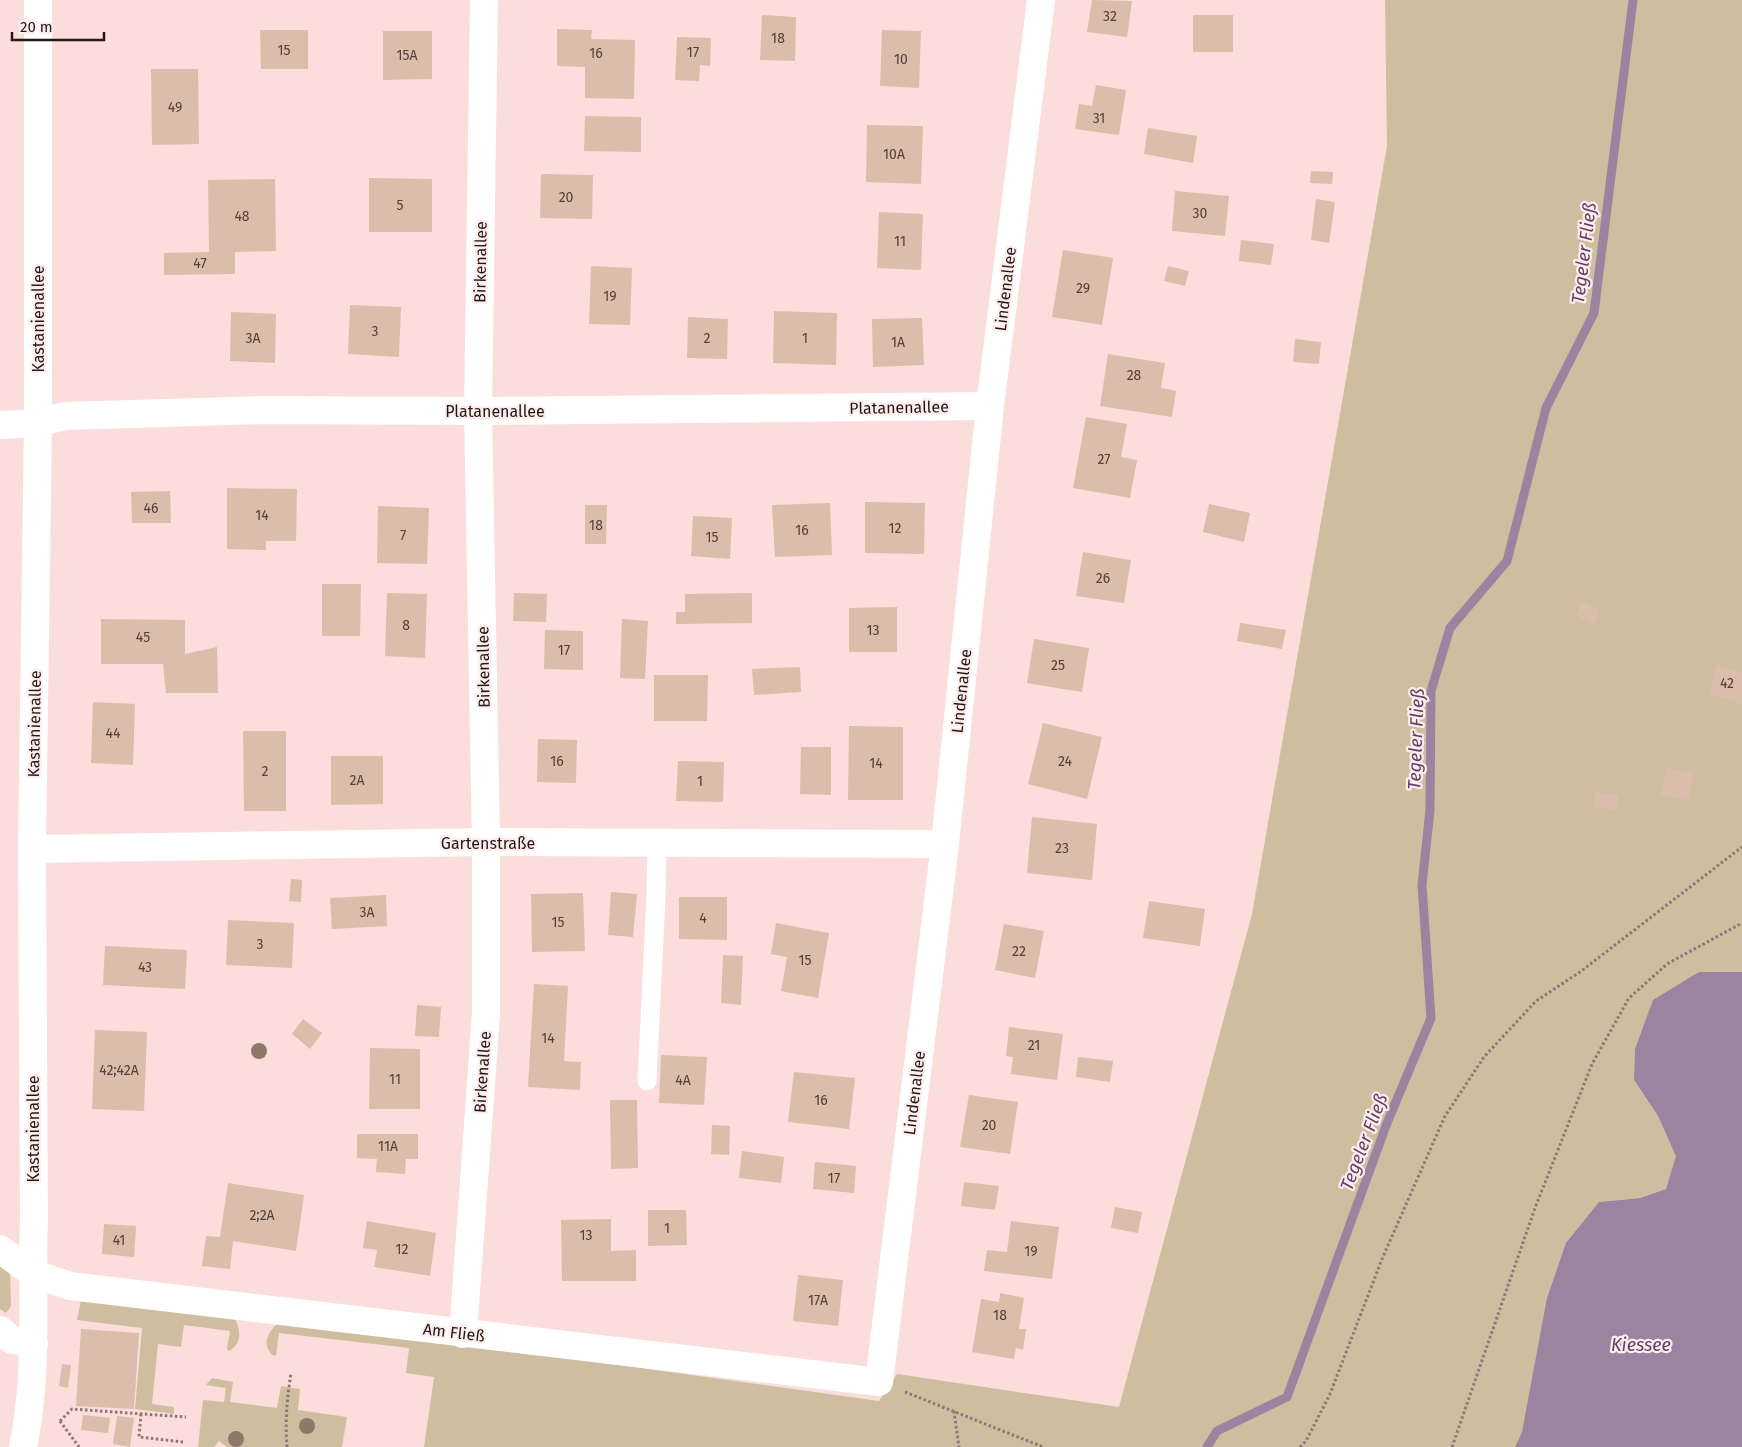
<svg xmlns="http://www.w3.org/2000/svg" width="1742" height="1447" font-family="'Fira Sans',sans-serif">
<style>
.green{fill:#cebe9f}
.water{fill:#9a84a0}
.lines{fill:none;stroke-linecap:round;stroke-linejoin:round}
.stream{stroke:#9a84a0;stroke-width:9}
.building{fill:#dbbdac}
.path{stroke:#8c7776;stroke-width:3;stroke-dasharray:2.5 2.5;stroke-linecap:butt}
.service{stroke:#fff;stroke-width:19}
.minor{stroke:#fff;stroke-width:28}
.tree{fill:#8e7968}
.labels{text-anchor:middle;stroke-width:4.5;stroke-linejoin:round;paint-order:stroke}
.number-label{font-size:14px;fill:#52403c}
.street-label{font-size:16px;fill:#241717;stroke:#fdeeed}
.water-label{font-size:18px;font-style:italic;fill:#5e3d67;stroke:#fdeeed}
</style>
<rect width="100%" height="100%" fill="#fbdddb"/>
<g class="green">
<path d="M1385,0H1742V972H1699L1634,1080L1658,1116L1677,1156L1666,1189L1640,1198L1599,1202L1522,1432L1515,1447H424L434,1377L406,1373L409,1348L279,1333L276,1355L274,1356C258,1344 271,1326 285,1319L879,1401L897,1374L1119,1407L1252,914L1387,146Z"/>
<path d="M0,1266L10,1272L11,1306L6,1313L0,1309Z"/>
<path d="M81,1300L235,1319C241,1331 242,1344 229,1351L227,1349L230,1331L184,1325L181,1347L158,1344L152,1404L174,1407V1414L135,1409L142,1328L77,1320Z"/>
<path d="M212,1378L233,1382L230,1402L277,1408L281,1386L300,1389L298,1410L347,1417L342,1447H227L219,1441L214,1447H198L203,1400L224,1402L226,1388L206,1385Z"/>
</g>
<path class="water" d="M1699,972H1742V1447H1515L1522,1432L1547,1298L1566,1243L1599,1202L1640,1198L1666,1189L1676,1156L1658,1116L1634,1080L1635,1049L1653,1000Z"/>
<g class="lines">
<path class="stream" d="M1207,1447L1217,1431L1287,1397L1387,1123L1431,1018L1422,885L1430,810L1431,691L1450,628L1507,561L1546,408L1594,313L1633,0"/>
</g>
<g class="building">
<path d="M1092,0L1132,1L1127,37L1087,32Z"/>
<path d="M762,15L796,17L795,61L760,60Z"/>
<rect x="1193" y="15" width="40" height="37"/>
<path d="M557,29L592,30L591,39L635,40L634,99L585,98V67L557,66Z"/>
<path d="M260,30H308V69H261Z"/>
<path d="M882,30L921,31L919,88L880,86Z"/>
<path d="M383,31H432V79L383,80Z"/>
<path d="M677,37L711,38L710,66L700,65L699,81L675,80Z"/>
<path d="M151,69H198L199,144L152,145Z"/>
<path d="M1096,85L1126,90L1119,135L1075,129L1079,104L1092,106Z"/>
<path d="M585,116L641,117V152L584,151Z"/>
<path d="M867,125L923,126L921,184L866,182Z"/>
<path d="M1148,128L1197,136L1193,163L1144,154Z"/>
<path d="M1311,171L1333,172L1332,184L1310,183Z"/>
<path d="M541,174L593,175L592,219L540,218Z"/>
<path d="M369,178L432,179V232H369Z"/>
<path d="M275,179L276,251L235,252V274L164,275V253L209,252L208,180Z"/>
<path d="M1175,191L1229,196L1225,236L1172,231Z"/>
<path d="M1316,199L1335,202L1329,243L1311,240Z"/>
<path d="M879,212L923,214L921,270L877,268Z"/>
<path d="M1241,240L1274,244L1271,265L1239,261Z"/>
<path d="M1063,250L1113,258L1102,325L1052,317Z"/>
<path d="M591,266L632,268L630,325L589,324Z"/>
<path d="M1168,266L1189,271L1185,286L1164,281Z"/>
<path d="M350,305L401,307L399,357L348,354Z"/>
<path d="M774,311L837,313L836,365L773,363Z"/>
<path d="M231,312L276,314L275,363L230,361Z"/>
<path d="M688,317L728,319L727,359L687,358Z"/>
<path d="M922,318L924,365L873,367L872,319Z"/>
<path d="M1295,339L1321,342L1319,364L1293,362Z"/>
<path d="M1108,354L1165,363L1161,388L1176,391L1172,417L1100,406Z"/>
<path d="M1086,417L1127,424L1121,457L1137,460L1130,498L1073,488Z"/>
<path d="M227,488L297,489L296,541H266V550L227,549Z"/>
<path d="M170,491L171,523H132L131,492Z"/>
<path d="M865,502L925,503L924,554L865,553Z"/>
<path d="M830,503L832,555L775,557L772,505Z"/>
<path d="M1209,504L1250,513L1244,542L1203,532Z"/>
<path d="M585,505H607L606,544H585Z"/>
<path d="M378,506L429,508L427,564L377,563Z"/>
<path d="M693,516L732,518L730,559L691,556Z"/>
<path d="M1083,552L1131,560L1124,603L1076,596Z"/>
<path d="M322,584H361L360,636H322Z"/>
<path d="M387,593L427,594L425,658L385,656Z"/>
<path d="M514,593L547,594L546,622L513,621Z"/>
<path d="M752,593V623L676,624V612H685V594Z"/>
<path d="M1582,602L1600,610L1593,624L1575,615Z"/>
<path d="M897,607V652H849V608Z"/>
<path d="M101,619L185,620V654L217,647L218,693H166L163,664H101Z"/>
<path d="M622,619L648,621L645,679L620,678Z"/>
<path d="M1240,623L1286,630L1282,649L1237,641Z"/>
<path d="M545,630L583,631V670L544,669Z"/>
<path d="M1034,639L1089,648L1082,692L1027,683Z"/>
<path d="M1717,665L1742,673V704L1709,694Z"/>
<path d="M800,667L801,692L754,695L752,669Z"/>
<path d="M654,675H708L707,721H654Z"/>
<path d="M93,702L135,704L133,765L91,763Z"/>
<path d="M1043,723L1102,737L1087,799L1028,784Z"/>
<path d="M849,726L903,727V800H848Z"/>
<path d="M243,731H286V811H244Z"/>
<path d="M538,739L577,740L576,783L537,782Z"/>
<path d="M801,747H831V795L800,794Z"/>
<path d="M331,756H383V804L331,805Z"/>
<path d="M678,761L724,762L723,802L676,801Z"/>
<path d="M1667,768L1694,773L1688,800L1661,795Z"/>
<path d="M1595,792L1619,795L1617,810L1593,807Z"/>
<path d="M1032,817L1097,824L1092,880L1027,873Z"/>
<path d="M291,879L302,880L301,902L289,901Z"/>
<path d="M611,892L637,894L633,937L608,935Z"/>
<path d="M583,893L585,951L532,952L531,894Z"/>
<path d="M386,895L387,926L332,929L330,898Z"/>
<path d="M679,897H727V940L679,939Z"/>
<path d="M1149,901L1205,909L1200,946L1143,938Z"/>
<path d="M228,920L294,923L292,968L226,965Z"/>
<path d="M776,923L829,933L818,998L781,991L787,957L771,954Z"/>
<path d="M1004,924L1044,931L1035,978L995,970Z"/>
<path d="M105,946L187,950L185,989L103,985Z"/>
<path d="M723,955L743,956L741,1005L721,1003Z"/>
<path d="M534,984L568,986L564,1061L581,1062L580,1090L528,1087Z"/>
<path d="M417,1005L441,1007L439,1037L415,1036Z"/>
<path d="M303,1019L322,1033L310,1049L292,1034Z"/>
<path d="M1009,1027L1063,1034L1057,1080L1011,1074L1013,1057L1006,1056Z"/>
<path d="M95,1030L147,1032L144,1111L92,1109Z"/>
<path d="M370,1048L420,1049V1109H369Z"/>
<path d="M661,1055L707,1057L704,1105L659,1103Z"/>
<path d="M1078,1057L1113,1061L1110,1082L1076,1077Z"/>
<path d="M794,1072L855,1078L849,1129L788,1122Z"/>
<path d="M969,1095L1018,1102L1010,1154L960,1147Z"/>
<path d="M610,1100H637L638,1168L611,1169Z"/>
<path d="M712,1125L730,1126L729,1155L711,1154Z"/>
<path d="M357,1134H418V1159H406L405,1174L376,1172L377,1159L357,1158Z"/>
<path d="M742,1151L784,1157L781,1183L739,1178Z"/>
<path d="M815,1162L856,1166L854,1193L813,1189Z"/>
<path d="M964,1182L999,1186L995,1210L961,1206Z"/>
<path d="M228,1183L304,1195L296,1251L233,1241L230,1269L202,1266L206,1236L220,1237Z"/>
<path d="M1115,1207L1142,1212L1138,1233L1111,1228Z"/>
<path d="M648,1210H686L687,1245L648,1246Z"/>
<path d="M611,1219V1251L636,1250V1281H562L561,1220Z"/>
<path d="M367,1221L436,1233L430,1276L374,1267L377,1250L363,1248Z"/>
<path d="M1011,1221L1059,1227L1052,1279L984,1271L987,1250L1007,1252Z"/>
<path d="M104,1224L136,1226L134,1257L102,1254Z"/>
<path d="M798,1275L843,1280L838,1326L793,1321Z"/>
<path d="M1000,1293L1024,1298L1019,1329H1026L1023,1350L1016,1348L1014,1359L972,1352L981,1299L999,1302Z"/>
<path d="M81,1329L139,1333L134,1409L76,1406Z"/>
<path d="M62,1364L71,1365L68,1388L59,1386Z"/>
<path d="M83,1415L110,1418L108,1433L81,1430Z"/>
<path d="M117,1416L134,1418L130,1447L113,1444Z"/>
</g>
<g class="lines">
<g class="path">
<path d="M905,1392L1043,1447"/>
<path d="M954,1411L959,1447"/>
<path d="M141,1414L139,1437L183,1442"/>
<path d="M60,1421L72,1409L186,1417"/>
<path d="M60,1421L79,1447"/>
<path d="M287,1447C285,1422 287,1398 291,1373"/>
<path d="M1300,1447L1306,1441L1330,1394L1382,1259L1445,1116L1484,1057L1536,1001L1580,972L1742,847"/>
<path d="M1452,1447L1535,1208L1592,1064L1629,998L1667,964L1742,923"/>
</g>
<path class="service" d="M647,1081L656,896L657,843"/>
<g class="minor">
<path d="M0,425L38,423L65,416L265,410L478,411L990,406"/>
<path d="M32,849L486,842L945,844"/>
<path d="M0,1249L32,1273L70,1286L879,1382L945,844L990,406L1041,0"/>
<path d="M0,1330L12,1340L34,1343"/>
<path d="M463,1334L486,1014V842L478,411L484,0"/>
<path d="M23,1447C39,1370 31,1297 34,1219L32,849L38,423V0"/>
</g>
</g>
<g class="tree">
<circle cx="259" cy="1051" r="8"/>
<circle cx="307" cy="1426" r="8"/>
<circle cx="236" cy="1439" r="8"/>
</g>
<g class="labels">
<g class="number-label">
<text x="1110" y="21">32</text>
<text x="778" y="43">18</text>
<text x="284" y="55">15</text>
<text x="693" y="57">17</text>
<text x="596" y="58">16</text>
<text x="407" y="60">15A</text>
<text x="901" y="64">10</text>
<text x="175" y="112">49</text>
<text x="1099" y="123">31</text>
<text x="894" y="159">10A</text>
<text x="566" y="202">20</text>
<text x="400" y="210">5</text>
<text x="1200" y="218">30</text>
<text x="242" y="221">48</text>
<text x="900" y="246">11</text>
<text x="200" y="268">47</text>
<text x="1083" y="293">29</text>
<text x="610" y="301">19</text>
<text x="375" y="336">3</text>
<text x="253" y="343">3A</text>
<text x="707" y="343">2</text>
<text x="805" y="343">1</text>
<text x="898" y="347">1A</text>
<text x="1134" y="380">28</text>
<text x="1104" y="464">27</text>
<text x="151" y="513">46</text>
<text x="262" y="520">14</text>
<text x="596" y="530">18</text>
<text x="895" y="533">12</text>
<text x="802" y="535">16</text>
<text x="403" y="540">7</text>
<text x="712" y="542">15</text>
<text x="1103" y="583">26</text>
<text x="406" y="630">8</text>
<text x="873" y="635">13</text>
<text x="143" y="642">45</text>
<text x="564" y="655">17</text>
<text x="1058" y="670">25</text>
<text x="1727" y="688">42</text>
<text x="113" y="738">44</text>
<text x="557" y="766">16</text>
<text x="1065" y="766">24</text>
<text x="876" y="768">14</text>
<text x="265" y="776">2</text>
<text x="357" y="785">2A</text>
<text x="700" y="786">1</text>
<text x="1062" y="853">23</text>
<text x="367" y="917">3A</text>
<text x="703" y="923">4</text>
<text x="558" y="927">15</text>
<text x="260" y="949">3</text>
<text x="1019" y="956">22</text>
<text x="805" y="965">15</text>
<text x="145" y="972">43</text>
<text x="548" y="1043">14</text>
<text x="1034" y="1050">21</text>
<text x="119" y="1075">42;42A</text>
<text x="395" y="1084">11</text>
<text x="683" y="1085">4A</text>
<text x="821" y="1105">16</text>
<text x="989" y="1130">20</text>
<text x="388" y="1151">11A</text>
<text x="834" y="1183">17</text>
<text x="262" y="1220">2;2A</text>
<text x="667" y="1233">1</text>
<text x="586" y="1240">13</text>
<text x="119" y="1245">41</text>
<text x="402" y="1254">12</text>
<text x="1031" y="1256">19</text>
<text x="818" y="1305">17A</text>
<text x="1000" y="1320">18</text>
</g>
<g class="street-label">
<text transform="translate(480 262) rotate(-89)" y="6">Birkenallee</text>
<text transform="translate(1005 289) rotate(-83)" y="6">Lindenallee</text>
<text transform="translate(38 319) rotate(-90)" y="6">Kastanienallee</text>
<text transform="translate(899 407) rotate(-1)" y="6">Platanenallee</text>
<text x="495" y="417">Platanenallee</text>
<text transform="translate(483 667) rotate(-91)" y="6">Birkenallee</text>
<text transform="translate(961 691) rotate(-84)" y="6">Lindenallee</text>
<text transform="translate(34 724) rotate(-89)" y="6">Kastanienallee</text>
<text x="488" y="849">Gartenstraße</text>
<text transform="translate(482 1072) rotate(-86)" y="6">Birkenallee</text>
<text transform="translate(914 1093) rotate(-83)" y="6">Lindenallee</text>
<text transform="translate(33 1129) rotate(-90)" y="6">Kastanienallee</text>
<text transform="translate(454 1332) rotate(7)" y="6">Am Fließ</text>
</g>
<g class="water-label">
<text transform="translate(1584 253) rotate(-83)" y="6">Tegeler Fließ</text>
<text transform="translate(1416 739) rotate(-88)" y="6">Tegeler Fließ</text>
<text transform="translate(1364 1142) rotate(-69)" y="6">Tegeler Fließ</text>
<text x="1641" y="1351">Kiessee</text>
</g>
</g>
<path d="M12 32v8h92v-8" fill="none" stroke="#241717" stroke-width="2.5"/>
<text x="20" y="32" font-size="15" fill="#241717" stroke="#fdeeed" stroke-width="4" paint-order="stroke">20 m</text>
</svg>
